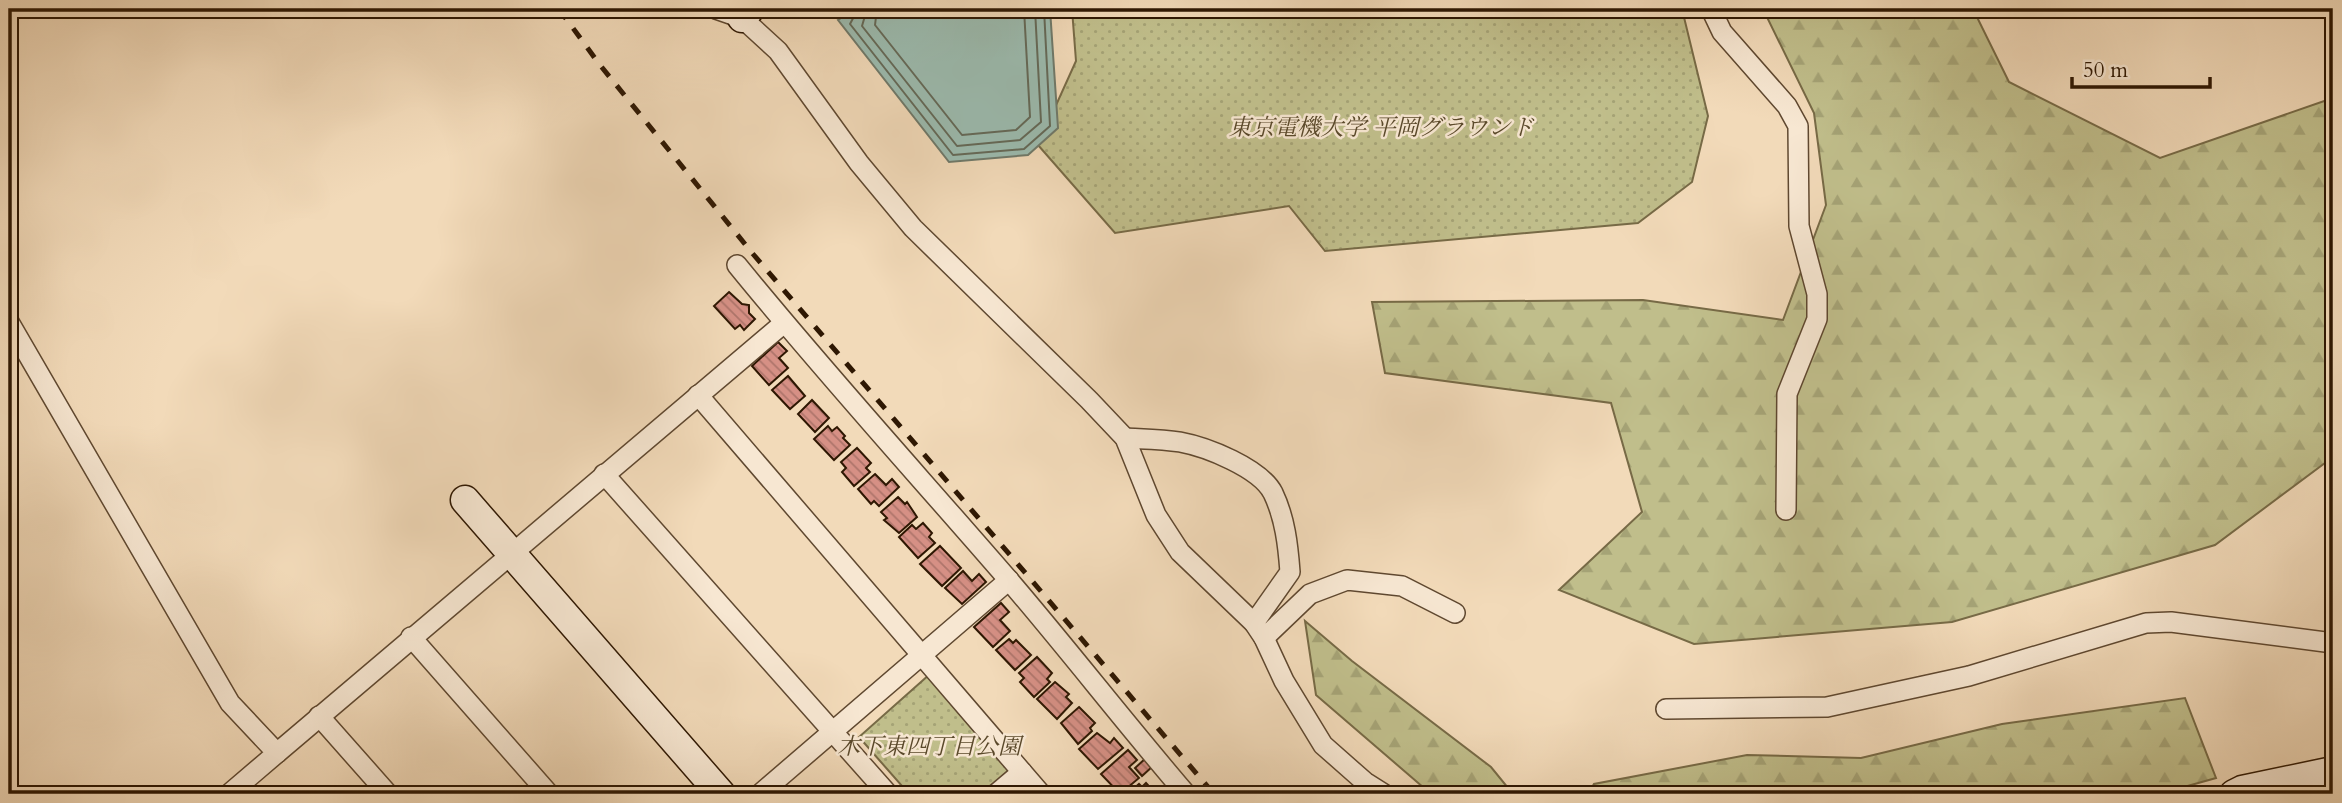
<svg xmlns="http://www.w3.org/2000/svg" width="2342" height="803" font-family="Cardo,'Noto Serif JP',serif">
<style>
.forest{fill:url(#forest-firs);stroke:#776a46;stroke-width:2}
.park{fill:url(#park-dots);stroke:#776a46;stroke-width:2}
.water{fill:#9bbbaf;stroke:#6f796a;stroke-width:2}
.lines{fill:none;stroke-linecap:round;stroke-linejoin:round}
.shore{stroke:#646958;stroke-width:2}
.building{fill:url(#building-back-hatch);stroke:#2e1702;stroke-width:2}
.street-casing{stroke:#5f4830;stroke-width:22}
.secondary-casing{stroke:#2e1702;stroke-width:31}
.street{stroke:#f7e7d2;stroke-width:19}
.secondary{stroke:#f7e7d2;stroke-width:28}
.rail{stroke:#2e1702;stroke-width:5;stroke-dasharray:12 12;stroke-linecap:butt}
.labels{text-anchor:middle;stroke-width:5;stroke-linejoin:round;paint-order:stroke}
.park-label{font-size:23px;font-style:italic;fill:#5a492b;stroke:#f7e7d2}
</style>
<defs>
<pattern id="forest-firs" width="22" height="20" patternUnits="userSpaceOnUse" patternTransform="scale(1.75)"><rect width="22" height="20" fill="#c0be8b"/><path d="M5 1l3.5 6h-7zM16 11l3.5 6h-7z" fill="#a5a376"/></pattern>
<pattern id="park-dots" width="8" height="8" patternUnits="userSpaceOnUse" patternTransform="scale(1.75)"><rect width="8" height="8" fill="#c0be8b"/><path d="M2 2h.1M6 6h.1" fill="none" stroke="#a5a376" stroke-width="1.8" stroke-linecap="round"/></pattern>
<pattern id="building-back-hatch" width="6" height="6" patternUnits="userSpaceOnUse" patternTransform="scale(1.75)"><rect width="6" height="6" fill="#d69085"/><path d="M-1 5l2 2M0 0l6 6M5-1l2 2" fill="none" stroke="#ae756b"/></pattern>
</defs>
<rect width="100%" height="100%" fill="#f2dab9"/>
<filter id="stains"><feTurbulence type="fractalNoise" baseFrequency=".00286" numOctaves="4"/><feColorMatrix values="0 0 0 0 .2 0 0 0 0 .09 0 0 0 0 .02 0 0 0 .5 -.17"/></filter>
<radialGradient id="worn" r=".72"><stop offset=".6" stop-color="#630" stop-opacity="0"/><stop offset="1" stop-color="#630" stop-opacity=".3"/></radialGradient>
<g class="forest">
<path d="M1763,9H1973L2009,82L2160,158L2333,98V457L2215,545L1952,622L1694,644L1559,590L1642,512L1611,403L1385,373L1372,302L1643,300L1783,320L1826,205L1814,113Z"/>
<path d="M1305,621L1352,661L1491,767L1513,794H1431L1316,695Z"/>
<path d="M2185,698L2216,778L2159,794H1588L1594,784L1747,755L1861,758L2002,724Z"/>
</g>
<g class="park">
<path d="M1072,9H1682L1708,116L1692,182L1638,223L1325,251L1289,206L1115,233L1038,145L1076,61Z"/>
<path d="M930,674L1015,774L990,794H909L859,737Z"/>
</g>
<path class="water" d="M855,9H1050L1058,128L1028,155L949,162L838,20Z"/>
<g class="lines">
<g class="shore">
<path d="M858,9L850,24L953,155L1024,149L1050,126L1044,9"/>
<path d="M867,9L862,26L957,146L1020,140L1041,122L1035,9"/>
<path d="M877,9L875,25L962,135L1016,130L1030,117L1024,9"/>
</g>
</g>
<g class="building">
<path d="M729,292L742,304L749,305V313L755,319L744,330L740,325L735,329L714,306Z"/>
<path d="M778,342L787,351L779,358L788,368L769,385L752,366Z"/>
<path d="M788,376L805,396L790,409L772,390Z"/>
<path d="M812,400L829,418L815,432L798,414Z"/>
<path d="M828,426L832,431L837,427L845,436L843,438L850,445L834,460L814,439Z"/>
<path d="M857,448L871,463L866,468L870,472L854,486L842,472L846,468L841,462Z"/>
<path d="M875,474L886,485L892,479L899,487L879,506L874,501L871,504L858,489Z"/>
<path d="M898,497L905,504L907,502L917,517L899,533L884,520L887,518L881,512Z"/>
<path d="M923,523L932,533L929,537L935,543L918,558L899,537L912,525L916,529Z"/>
<path d="M940,546L961,568L942,586L920,564Z"/>
<path d="M963,571L972,581L979,574L986,582L962,604L945,588Z"/>
<path d="M1001,603L1009,612L1000,620L1010,631L993,647L974,627Z"/>
<path d="M1009,639L1013,643L1016,640L1031,655L1015,670L996,650Z"/>
<path d="M1037,657L1052,673L1047,679L1050,682L1034,697L1020,682L1024,678L1019,673Z"/>
<path d="M1055,682L1069,694L1066,697L1072,703L1057,719L1037,699Z"/>
<path d="M1079,707L1095,723L1090,728L1092,731L1078,744L1061,723Z"/>
<path d="M1097,733L1110,743L1114,738L1123,748L1098,769L1079,749Z"/>
<path d="M1128,750L1137,760L1129,767L1139,778L1120,794L1101,774Z"/>
<path d="M1146,758L1153,766L1142,776L1135,768Z"/>
<path d="M1146,783L1156,794H1128L1139,784L1142,787Z"/>
</g>
<g class="lines">
<g class="street-casing">
<g id="street">
<path d="M716,9L742,18L778,51L859,163L913,228L1089,400L1125,438L1156,515L1180,552L1254,623L1264,638L1284,681L1323,745L1365,782L1384,794"/>
<path d="M1711,9L1722,32L1787,106L1798,126L1799,226L1817,294V319L1787,394L1786,510"/>
<path d="M737,265C824,372 917,474 1007,578C1068,649 1125,723 1186,794"/>
<path d="M9,322L230,703L277,753L229,794"/>
<path d="M698,395L1041,794"/>
<path d="M1125,438C1143,439 1162,439 1180,442C1207,447 1260,468 1273,493C1285,518 1288,545 1290,572L1254,623"/>
<path d="M604,474L888,794"/>
<path d="M411,637L549,794"/>
<path d="M1264,638L1310,594L1347,580L1402,586L1455,613"/>
<path d="M1666,709L1827,707L1969,676L2146,623L2171,622L2333,643"/>
<path d="M319,716L388,794"/>
<path d="M277,753L784,323"/>
<path d="M760,794L1009,580"/>
<path d="M996,794L1022,772"/>
</g>
</g>
<g class="secondary-casing">
<g id="secondary">
<path d="M742,18L750,9"/>
<path d="M465,500L721,794"/>
<path d="M2234,794L2242,790L2333,771"/>
</g>
</g>
<use href="#street" class="street"/>
<use href="#secondary" class="secondary"/>
<path class="rail" d="M559,9L600,65L753,254L1214,794"/>
</g>
<g class="labels">
<g class="park-label">
<text x="1381" y="135">東京電機大学 平岡グラウンド</text>
<text x="929" y="754">木下東四丁目公園</text>
</g>
</g>
<rect width="2342" height="803" fill="none" stroke="#f2dab9" stroke-width="35"/>
<rect x="10" y="10" width="2321" height="782" fill="none" stroke="#2e1702" stroke-width="3.5"/>
<rect x="18" y="18" width="2307" height="768" fill="none" stroke="#2e1702" stroke-width="2"/>
<path d="M2072 77v10h138v-10" fill="none" stroke="#2e1702" stroke-width="3.5"/>
<text x="2083" y="77" font-size="21" fill="#2e1702" stroke="#f7e7d2" stroke-width="5" paint-order="stroke">50 m</text>
<rect width="100%" height="100%" filter="url(#stains)"/>
<rect width="100%" height="100%" fill="url(#worn)"/>
</svg>
